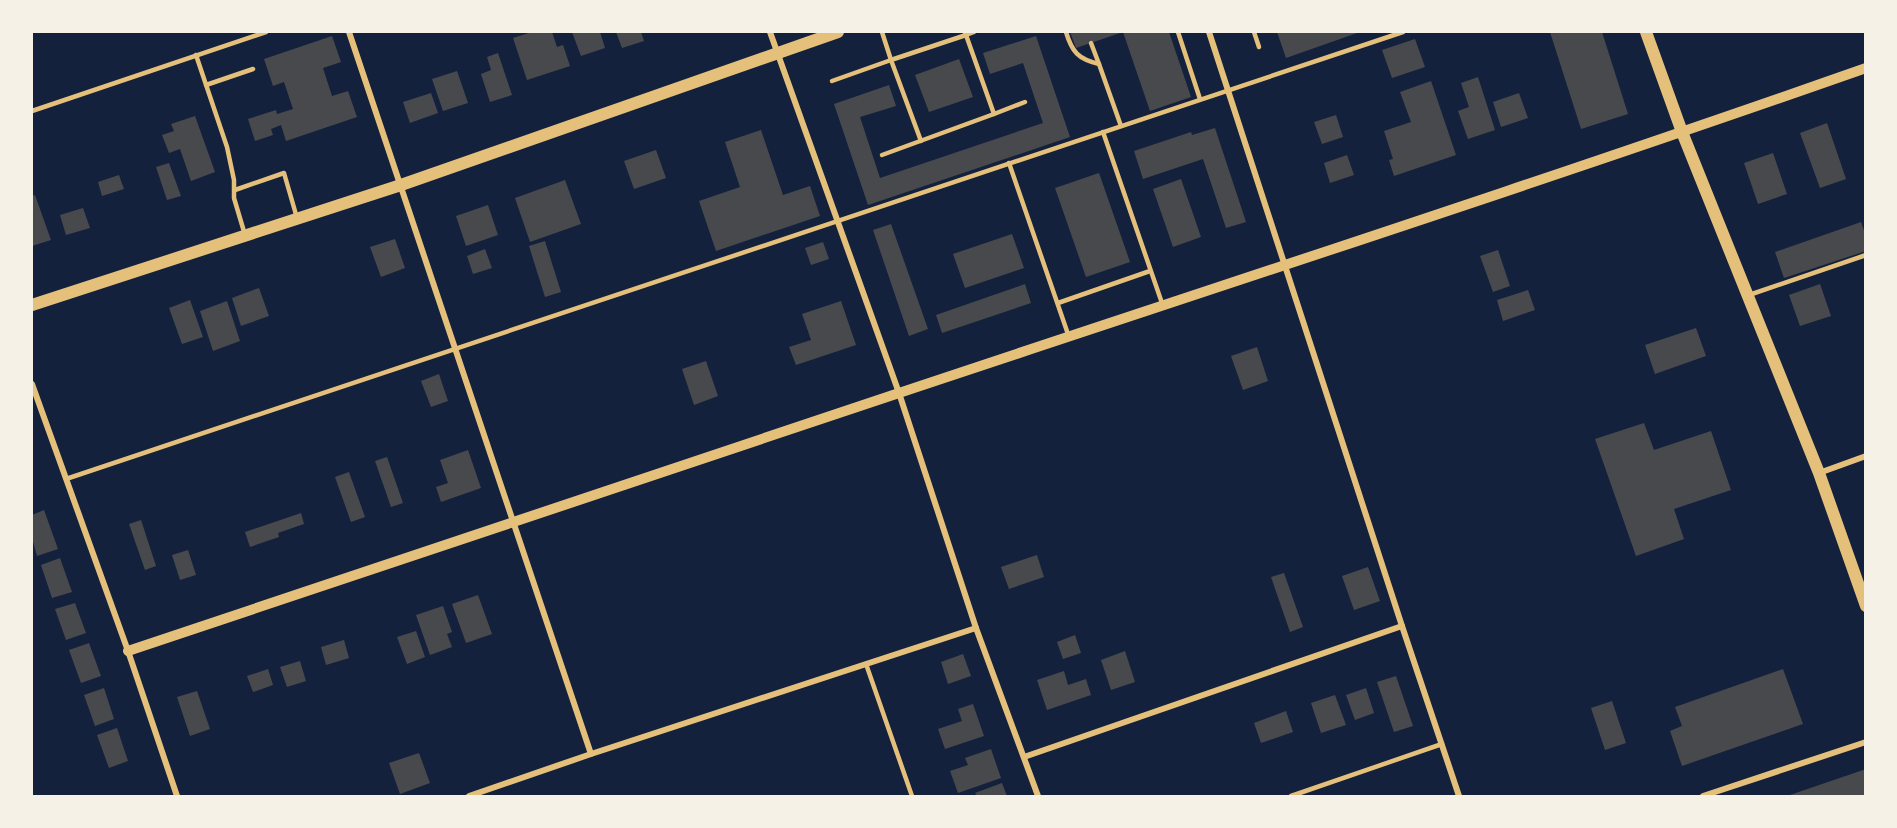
<svg xmlns="http://www.w3.org/2000/svg" width="1897" height="828" font-family="'Public Sans',sans-serif">
<style>
.building{fill:#48494c}
.lines{fill:none;stroke-linecap:round;stroke-linejoin:round}
.service{stroke:#e5c07b;stroke-width:4.5}
.minor{stroke:#e5c07b;stroke-width:6}
.tertiary{stroke:#e5c07b;stroke-width:10}
.secondary{stroke:#e5c07b;stroke-width:12}
</style>
<rect width="100%" height="100%" fill="#14213d"/>
<g class="building">
<path d="M532,32H552L557,47L563,45L570,66L527,80L513,38Z"/>
<path d="M572,32H600L605,48L581,56Z"/>
<path d="M616,32H641L644,41L622,48Z"/>
<path d="M1070,32H1169L1191,97L1150,111L1123,32L1076,48Z"/>
<path d="M1277,32H1360L1286,58Z"/>
<path d="M1550,32H1602L1628,114L1581,129Z"/>
<path d="M332,36L341,62L323,68L332,96L348,91L357,117L286,141L281,125L271,129L273,135L255,141L248,119L276,110L277,114L293,109L284,82L273,86L264,59Z"/>
<path d="M1036,36L1070,137L868,205L834,104L889,85L896,106L860,117L880,178L1043,123L1023,63L990,74L983,53Z"/>
<path d="M1415,39L1425,67L1392,78L1382,50Z"/>
<path d="M498,53L512,95L490,102L481,74L491,70L487,57Z"/>
<path d="M959,59L973,97L929,112L915,75Z"/>
<path d="M457,71L468,103L443,111L432,79Z"/>
<path d="M1478,77L1495,130L1468,139L1458,111L1469,107L1461,83Z"/>
<path d="M1431,81L1456,155L1394,176L1389,160L1393,159L1384,131L1411,122L1400,92Z"/>
<path d="M431,93L438,113L410,123L403,102Z"/>
<path d="M1519,93L1528,118L1501,127L1493,102Z"/>
<path d="M1336,115L1343,137L1322,144L1314,122Z"/>
<path d="M195,116L215,172L191,181L180,149L169,153L162,135L174,131L171,124Z"/>
<path d="M1827,123L1846,179L1820,188L1800,133Z"/>
<path d="M1215,128L1246,222L1226,228L1203,159L1143,179L1134,151L1191,132L1192,135Z"/>
<path d="M761,130L783,195L810,186L820,216L716,251L699,201L740,187L725,142Z"/>
<path d="M656,150L666,178L634,189L624,161Z"/>
<path d="M1773,153L1787,194L1758,204L1744,163Z"/>
<path d="M1347,155L1354,175L1330,183L1324,163Z"/>
<path d="M169,163L181,196L167,200L156,167Z"/>
<path d="M1099,173L1130,262L1086,277L1055,188Z"/>
<path d="M119,175L124,189L102,196L98,182Z"/>
<path d="M1181,179L1201,237L1173,247L1153,189Z"/>
<path d="M565,180L581,224L530,242L515,198Z"/>
<path d="M35,195L51,240L32,246V196Z"/>
<path d="M488,205L498,235L466,246L456,216Z"/>
<path d="M83,208L90,228L66,235L60,215Z"/>
<path d="M1861,222L1866,236V251L1784,278L1775,252Z"/>
<path d="M891,224L928,329L909,336L873,230Z"/>
<path d="M1012,234L1024,268L965,288L953,254Z"/>
<path d="M395,239L405,268L381,277L370,247Z"/>
<path d="M545,241L561,292L545,297L529,246Z"/>
<path d="M823,242L829,259L811,265L805,248Z"/>
<path d="M485,249L492,268L473,274L467,256Z"/>
<path d="M1498,250L1510,286L1493,292L1480,256Z"/>
<path d="M1025,284L1031,303L942,333L936,315Z"/>
<path d="M1820,284L1831,316L1800,326L1789,295Z"/>
<path d="M259,288L269,316L241,326L232,298Z"/>
<path d="M1528,290L1535,310L1503,321L1497,300Z"/>
<path d="M190,300L203,337L182,344L169,308Z"/>
<path d="M227,301L240,341L213,351L200,311Z"/>
<path d="M841,301L856,345L796,365L789,347L811,340L802,314Z"/>
<path d="M1696,328L1706,356L1655,374L1645,345Z"/>
<path d="M1257,347L1268,381L1243,390L1231,356Z"/>
<path d="M706,361L718,396L694,405L682,369Z"/>
<path d="M439,374L448,401L431,407L421,381Z"/>
<path d="M1644,423L1654,450L1711,431L1731,490L1674,509L1684,539L1636,556L1595,439Z"/>
<path d="M468,450L481,488L441,502L436,487L448,483L440,460Z"/>
<path d="M387,457L403,503L391,507L375,461Z"/>
<path d="M349,472L365,517L351,522L335,477Z"/>
<path d="M44,510L58,549L37,556L32,538V515Z"/>
<path d="M301,513L304,524L278,533L279,537L250,547L245,532Z"/>
<path d="M141,520L156,566L145,570L129,524Z"/>
<path d="M188,550L196,575L180,580L172,555Z"/>
<path d="M1037,555L1044,577L1009,589L1001,567Z"/>
<path d="M60,558L72,592L52,598L41,565Z"/>
<path d="M1368,567L1380,601L1354,610L1342,576Z"/>
<path d="M1284,573L1303,627L1290,632L1271,577Z"/>
<path d="M478,595L492,634L466,643L452,604Z"/>
<path d="M75,603L86,633L66,640L55,609Z"/>
<path d="M443,606L452,632L447,634L452,647L430,655L416,615Z"/>
<path d="M416,631L425,657L407,664L397,637Z"/>
<path d="M1075,635L1081,653L1063,659L1057,642Z"/>
<path d="M344,640L349,658L326,665L321,647Z"/>
<path d="M89,643L101,676L81,683L69,650Z"/>
<path d="M1125,651L1135,682L1111,690L1101,660Z"/>
<path d="M963,654L971,676L948,684L941,662Z"/>
<path d="M300,661L306,681L287,687L280,667Z"/>
<path d="M268,669L273,685L253,692L247,676Z"/>
<path d="M1783,669L1803,724L1682,766L1670,731L1682,726L1675,707Z"/>
<path d="M1064,671L1068,685L1086,679L1091,695L1047,710L1037,680Z"/>
<path d="M1396,676L1413,726L1394,732L1377,682Z"/>
<path d="M104,688L114,719L95,726L84,695Z"/>
<path d="M1366,688L1374,713L1355,720L1346,695Z"/>
<path d="M197,691L210,729L190,736L177,697Z"/>
<path d="M1335,695L1346,725L1321,733L1311,703Z"/>
<path d="M1612,701L1626,743L1605,750L1591,708Z"/>
<path d="M973,704L984,736L945,749L938,729L962,721L958,709Z"/>
<path d="M1286,711L1293,732L1261,743L1254,723Z"/>
<path d="M117,728L128,761L109,768L97,735Z"/>
<path d="M991,749L1001,778L958,793L950,771L968,765L965,758Z"/>
<path d="M419,753L430,783L400,794L389,763Z"/>
<path d="M1866,769V796H1787Z"/>
<path d="M1002,783L1007,796H977L975,793Z"/>
</g>
<g class="lines">
<g class="service">
<path d="M974,32L966,35L994,114L1025,102"/>
<path d="M1066,32C1072,52 1078,59 1099,64L1121,126"/>
<path d="M1178,32L1200,99"/>
<path d="M1254,32L1259,47"/>
<path d="M1091,43L1099,64"/>
<path d="M196,55L227,147L234,180V198L245,235"/>
<path d="M832,81L891,60L882,32"/>
<path d="M206,85L253,69"/>
<path d="M32,111L266,32"/>
<path d="M1103,132L1163,306"/>
<path d="M921,141L891,60L966,35L965,32"/>
<path d="M882,155L994,114"/>
<path d="M1009,163L1069,337"/>
<path d="M235,190L284,173L297,218"/>
<path d="M1749,295L1866,255"/>
<path d="M1058,303L1150,271"/>
<path d="M66,479L1403,32"/>
<path d="M866,664L912,796"/>
<path d="M1291,796L1442,744"/>
</g>
<g class="minor">
<path d="M349,32L591,754"/>
<path d="M770,32L899,393L976,628L1038,796"/>
<path d="M1209,32L1402,626L1459,796"/>
<path d="M32,384L128,651L177,796"/>
<path d="M1819,473L1866,456"/>
<path d="M1024,757L1402,626"/>
<path d="M469,796L591,754L976,628"/>
<path d="M1703,796L1866,742"/>
</g>
<path class="tertiary" d="M128,651C384,566 640,479 896,394C1220,286 1544,181 1866,68"/>
<g class="secondary">
<path d="M1646,32L1682,132L1819,473L1866,606"/>
<path d="M32,305L401,185L838,32"/>
</g>
</g>
<rect width="1897" height="828" fill="none" stroke="#f6f1e7" stroke-width="66"/>
</svg>
